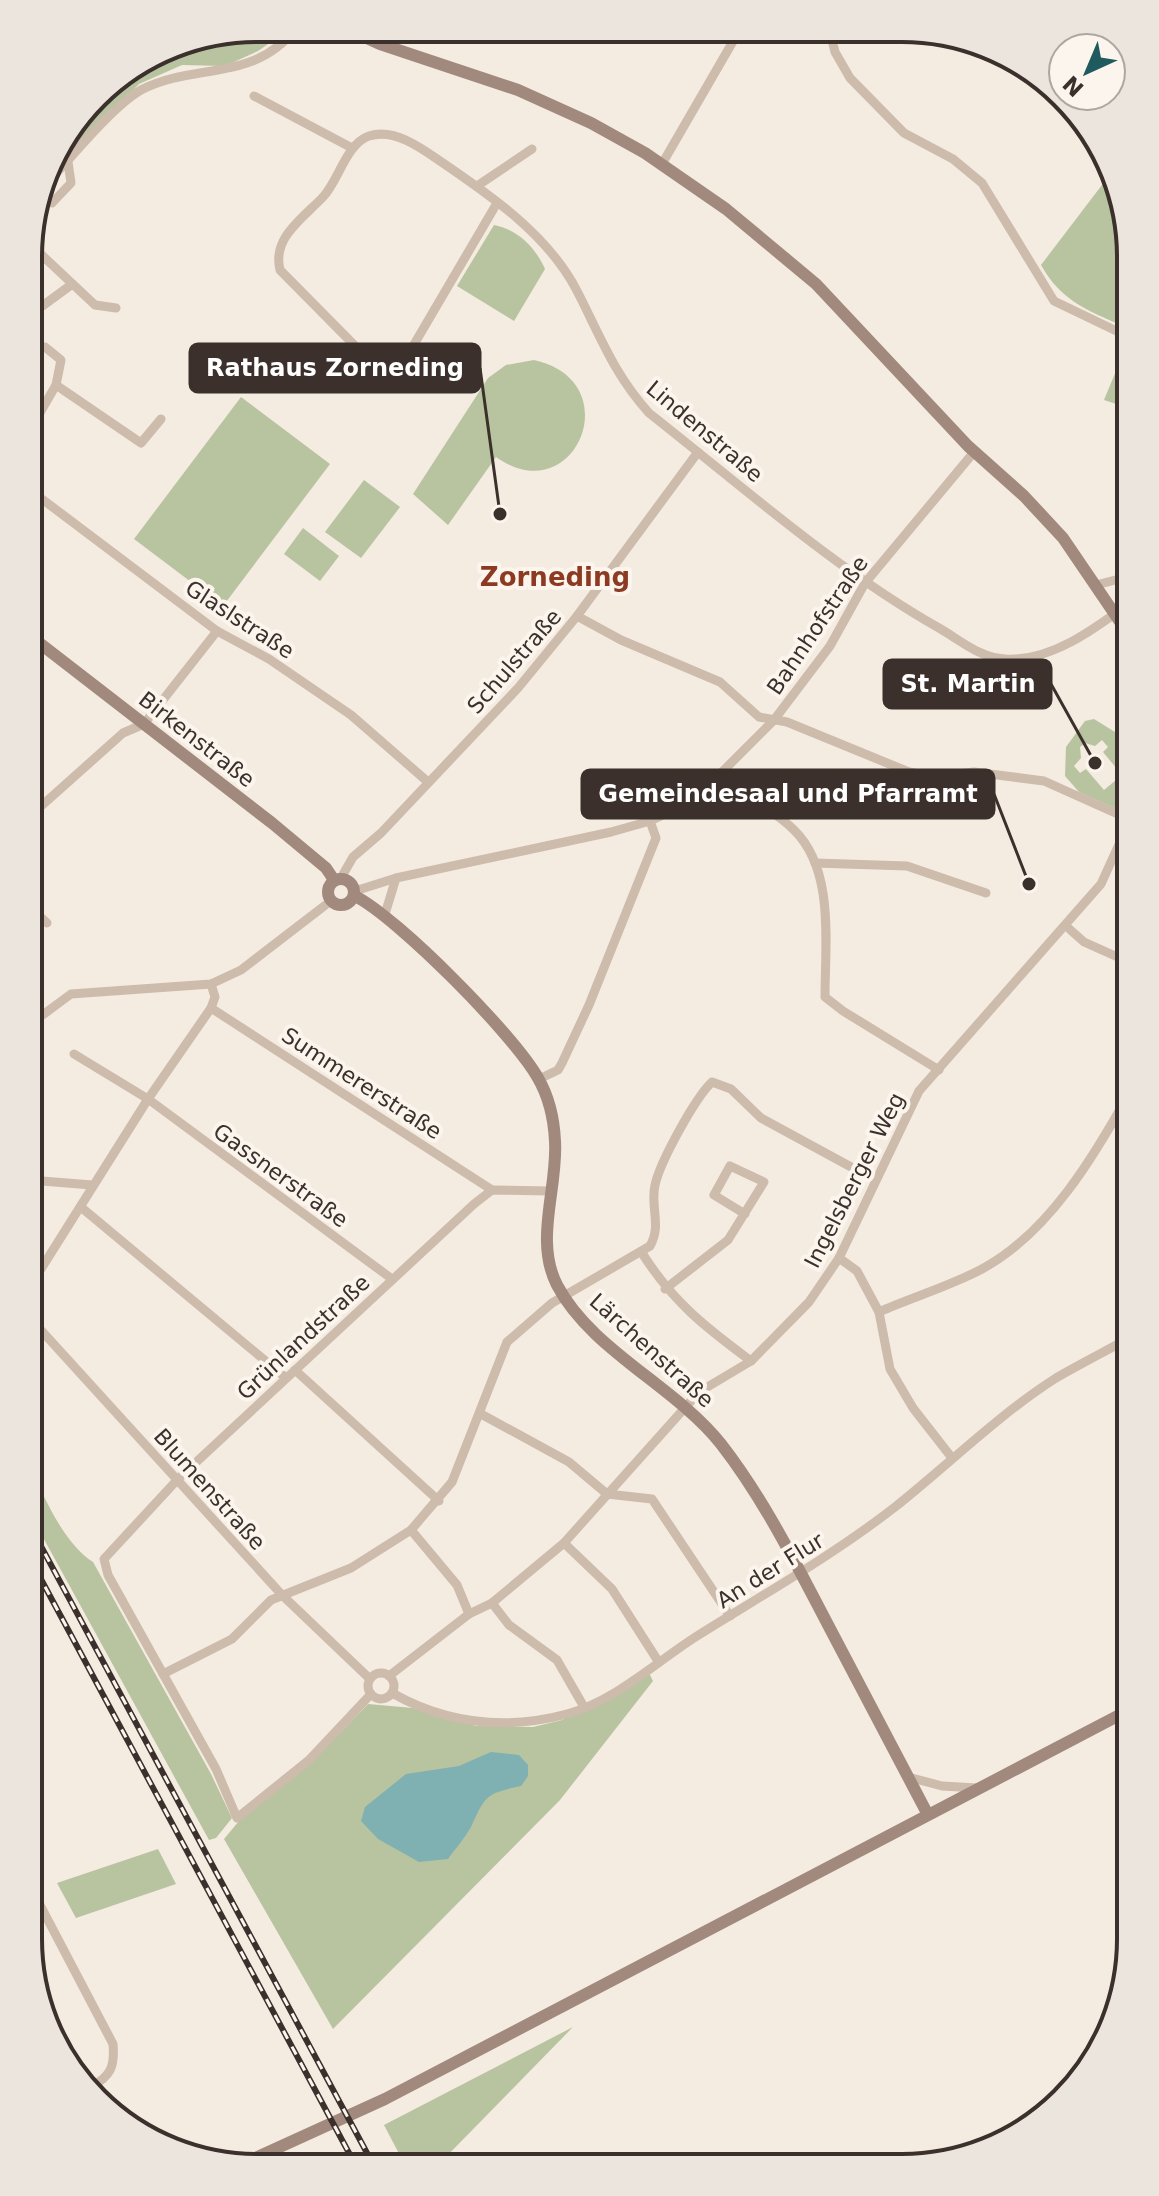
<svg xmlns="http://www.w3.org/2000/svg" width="1159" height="2196" font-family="'DejaVu Sans',sans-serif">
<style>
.green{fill:#b8c4a0;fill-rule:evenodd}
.water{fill:#7fb0b2}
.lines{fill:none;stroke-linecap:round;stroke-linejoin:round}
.street{stroke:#cdbbac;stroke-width:9}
.secondary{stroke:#a18a7d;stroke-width:12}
.rail-casing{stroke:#3b302b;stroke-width:6}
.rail{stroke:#fbf5ee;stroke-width:3;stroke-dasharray:9;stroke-linecap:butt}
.labels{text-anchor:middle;stroke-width:8;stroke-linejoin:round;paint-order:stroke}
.street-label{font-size:22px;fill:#3b302b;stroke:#fbf5ee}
.quarter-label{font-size:26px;font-weight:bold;fill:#8c3b22;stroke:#fbf5ee}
.rim{fill:none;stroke:#3b302b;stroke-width:4}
.leader{fill:none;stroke:#3b302b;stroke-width:3}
.callout-dot{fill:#3b302b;stroke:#fbf5ee;stroke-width:3}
.callout{fill:#3b302b;stroke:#3b302b;stroke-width:3}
.callout-label{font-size:24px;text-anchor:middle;font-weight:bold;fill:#fff}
</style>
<rect width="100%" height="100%" fill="#f4ebe1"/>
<g class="green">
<path d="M257,28H274L281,35L258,51L225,66L182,65L139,84L44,181C60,130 119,62 172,45C198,36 229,33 257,28Z"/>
<path d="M1105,181L1120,193L1131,257V329C1093,313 1062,303 1041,265Z"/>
<path d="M494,225C518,230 535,247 545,269L514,321L457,286Z"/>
<path d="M1128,342L1131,344V409L1104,400Z"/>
<path d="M534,360C630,381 575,513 496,457L448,525L413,494L488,378L506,365Z"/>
<path d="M241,397L330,464L223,606L134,539Z"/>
<path d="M364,480L400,507L361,558L325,532Z"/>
<path d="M303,528L339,556L320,581L284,554Z"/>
<path d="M1094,719L1131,742L1129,802L1121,811L1079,792L1065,776L1066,747L1085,721ZM1102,740L1108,747L1103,752L1122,775L1104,790L1086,769L1080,773L1074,766L1081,758L1080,747L1085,743L1095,746Z"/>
<path d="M29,1467C46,1498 62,1542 93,1562L211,1774L232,1818L216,1838L209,1840L28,1510Z"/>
<path d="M649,1673L653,1681L560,1800L333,2029L224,1839L239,1821L311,1763L368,1704L413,1708L476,1726L533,1727L562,1720Z"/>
<path d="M158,1849L176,1884L76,1918L57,1883Z"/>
<path d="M573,2027L436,2167H406L384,2125Z"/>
</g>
<path class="water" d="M491,1752L519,1755L528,1765V1776L521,1786C485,1794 486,1795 471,1827C465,1838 455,1849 448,1859L419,1862L378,1839L361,1821L365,1807L406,1774L459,1766Z"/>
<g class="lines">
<g class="street">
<path d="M830,32L835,52L850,78L904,133L953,159L982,183L1054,301L1131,338"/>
<path d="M254,96L352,148"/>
<path d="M662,164L739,31"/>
<path d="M477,186L532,149"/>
<path d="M41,190C67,163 111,107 141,90C194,62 254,83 296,28"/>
<path d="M41,192L52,203L71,183L68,162"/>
<path d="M497,203L409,353L387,363L367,358L280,270C272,238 302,219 323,197C339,180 346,144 369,136C394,128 420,147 440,161C490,195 547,234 576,289C600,335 613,373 649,413C743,487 835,569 939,628C960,640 980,658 1005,659C1051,662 1096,628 1131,602"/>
<path d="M30,244L95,305L116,308"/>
<path d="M30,315L71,285"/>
<path d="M56,385L141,443L161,419"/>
<path d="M30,430L56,385L61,360L45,347"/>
<path d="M30,490L217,631L269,659L351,715L428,782"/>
<path d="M1096,585L1131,576"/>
<path d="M577,616L621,640L720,682L759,717L787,722L909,772L934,777L974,772L1044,781L1131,820"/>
<path d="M716,778C741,796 772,808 794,830C835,870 825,944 825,997L843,1011L939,1070"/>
<path d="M29,817L123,733L144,724L217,631"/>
<path d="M815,863L907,866L986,893"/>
<path d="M341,878L353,857L381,833L518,688L577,616L698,452"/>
<path d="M355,891L396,878L611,832L650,821L680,807L716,778L774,720L830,646L865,583L974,452"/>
<path d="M29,906L47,923"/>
<path d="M385,914L396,878"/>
<path d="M1066,926L1084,942L1131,963"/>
<path d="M211,1008L492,1190"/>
<path d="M29,1025L71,994L211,984L241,970L332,900"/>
<path d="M74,1054L148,1099L392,1279"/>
<path d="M539,1079L558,1070L562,1063L589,1005L656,838L650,821"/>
<path d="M29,1180L92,1185"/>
<path d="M82,1208L286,1378"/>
<path d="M642,1253C673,1302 705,1327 751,1361"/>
<path d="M839,1258L857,1271L879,1312L890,1369L913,1408L952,1458"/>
<path d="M29,1288L148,1099L211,1008L215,997L211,984"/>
<path d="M665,1289L728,1240L764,1182L730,1166L714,1195L745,1214"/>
<path d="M879,1312C913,1297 950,1286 982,1269C1049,1233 1095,1155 1131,1090"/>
<path d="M29,1317L282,1595L370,1679"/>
<path d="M295,1370L439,1501"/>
<path d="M481,1414L569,1462L607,1494L652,1499L730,1616"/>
<path d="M411,1530L457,1585L469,1614"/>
<path d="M564,1543L612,1589L658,1661"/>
<path d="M492,1603L509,1625L557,1660L584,1707"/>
<circle cx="381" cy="1686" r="13"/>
<path d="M163,1674L232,1639L271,1600L351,1568L411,1530L452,1482L507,1342L552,1303L650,1246C662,1225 650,1207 655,1185C660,1162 695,1098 712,1082L731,1089L761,1118L875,1180"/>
<path d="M389,1676L469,1614L492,1603L564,1543L699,1392L751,1361L809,1302L839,1258L919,1091L1101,884L1131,818"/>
<path d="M392,1693C447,1724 507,1730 567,1714C615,1701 656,1662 697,1636C764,1594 832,1556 895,1507C948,1465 998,1415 1056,1378C1080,1364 1106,1351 1131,1337"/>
<path d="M371,1694L309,1760L237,1818L216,1769L108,1575L104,1559L178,1479L474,1204L492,1190L551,1191"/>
<path d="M908,1777L942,1786L977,1788"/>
<path d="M28,1882L113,2044C115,2066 111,2077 90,2087"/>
</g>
<g class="secondary">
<path d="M347,29L380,44L518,90L591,123L645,153L726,209L816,284L968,446L1024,496L1063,538L1131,638"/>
<path d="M29,635L272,823L326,868L334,880"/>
<circle cx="341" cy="892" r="13"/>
<path d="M355,896C398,918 514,1035 538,1078C549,1097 554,1120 555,1141C558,1188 534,1240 557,1285C591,1350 675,1386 721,1444C763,1498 794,1560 826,1621C860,1685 894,1749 927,1813"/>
<path d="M238,2166L385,2099L1131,1709"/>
</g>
<g class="rail-casing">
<g id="rail">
<path d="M28,1522L374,2166"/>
<path d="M28,1555L356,2166"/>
</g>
</g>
<use href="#rail" class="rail"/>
</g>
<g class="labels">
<g class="street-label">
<text transform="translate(705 431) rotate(40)" y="8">Lindenstraße</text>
<text transform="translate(240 619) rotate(33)" y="8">Glaslstraße</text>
<text transform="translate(817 625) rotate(-56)" y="8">Bahnhofstraße</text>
<text transform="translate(514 661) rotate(-49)" y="8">Schulstraße</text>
<text transform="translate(197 739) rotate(38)" y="8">Birkenstraße</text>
<text transform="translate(362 1083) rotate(33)" y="8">Summererstraße</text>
<text transform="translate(281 1175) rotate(36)" y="8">Gassnerstraße</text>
<text transform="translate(854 1180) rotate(-63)" y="8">Ingelsberger Weg</text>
<text transform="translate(303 1337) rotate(-43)" y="8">Grünlandstraße</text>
<text transform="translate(652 1350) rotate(42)" y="8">Lärchenstraße</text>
<text transform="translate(210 1489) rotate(48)" y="8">Blumenstraße</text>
<text transform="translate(770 1570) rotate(-32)" y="8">An der Flur</text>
</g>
<g class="quarter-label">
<text x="555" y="586">Zorneding</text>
</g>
</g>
<path d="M0 0H1159V2196H0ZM257 42H902A215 215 0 0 1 1117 257V1939A215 215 0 0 1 902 2154H257A215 215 0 0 1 42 1939V257A215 215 0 0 1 257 42Z" fill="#ece5de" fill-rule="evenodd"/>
<path class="rim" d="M257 42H902A215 215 0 0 1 1117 257V1939A215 215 0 0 1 902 2154H257A215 215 0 0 1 42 1939V257A215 215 0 0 1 257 42Z"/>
<path class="leader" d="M500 514L480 368M1095 763L1051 684M1029 884L994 794"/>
<g class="callout-dot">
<circle cx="500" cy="514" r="8"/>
<circle cx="1095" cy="763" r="8"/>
<circle cx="1029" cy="884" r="8"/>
</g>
<g class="callout">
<rect x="190" y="344" width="290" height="48" rx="8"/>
<rect x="884" y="660" width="167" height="48" rx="8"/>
<rect x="582" y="770" width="412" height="48" rx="8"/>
</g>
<g class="callout-label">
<text x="335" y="376">Rathaus Zorneding</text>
<text x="968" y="692">St. Martin</text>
<text x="788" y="802">Gemeindesaal und Pfarramt</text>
</g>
<g transform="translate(1087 72) rotate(224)"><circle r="38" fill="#fbf5ee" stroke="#aea6a0" stroke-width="2"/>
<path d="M0-6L14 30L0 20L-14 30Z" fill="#1f5a5e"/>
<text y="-12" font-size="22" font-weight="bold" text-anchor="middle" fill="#3b302b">N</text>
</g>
</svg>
